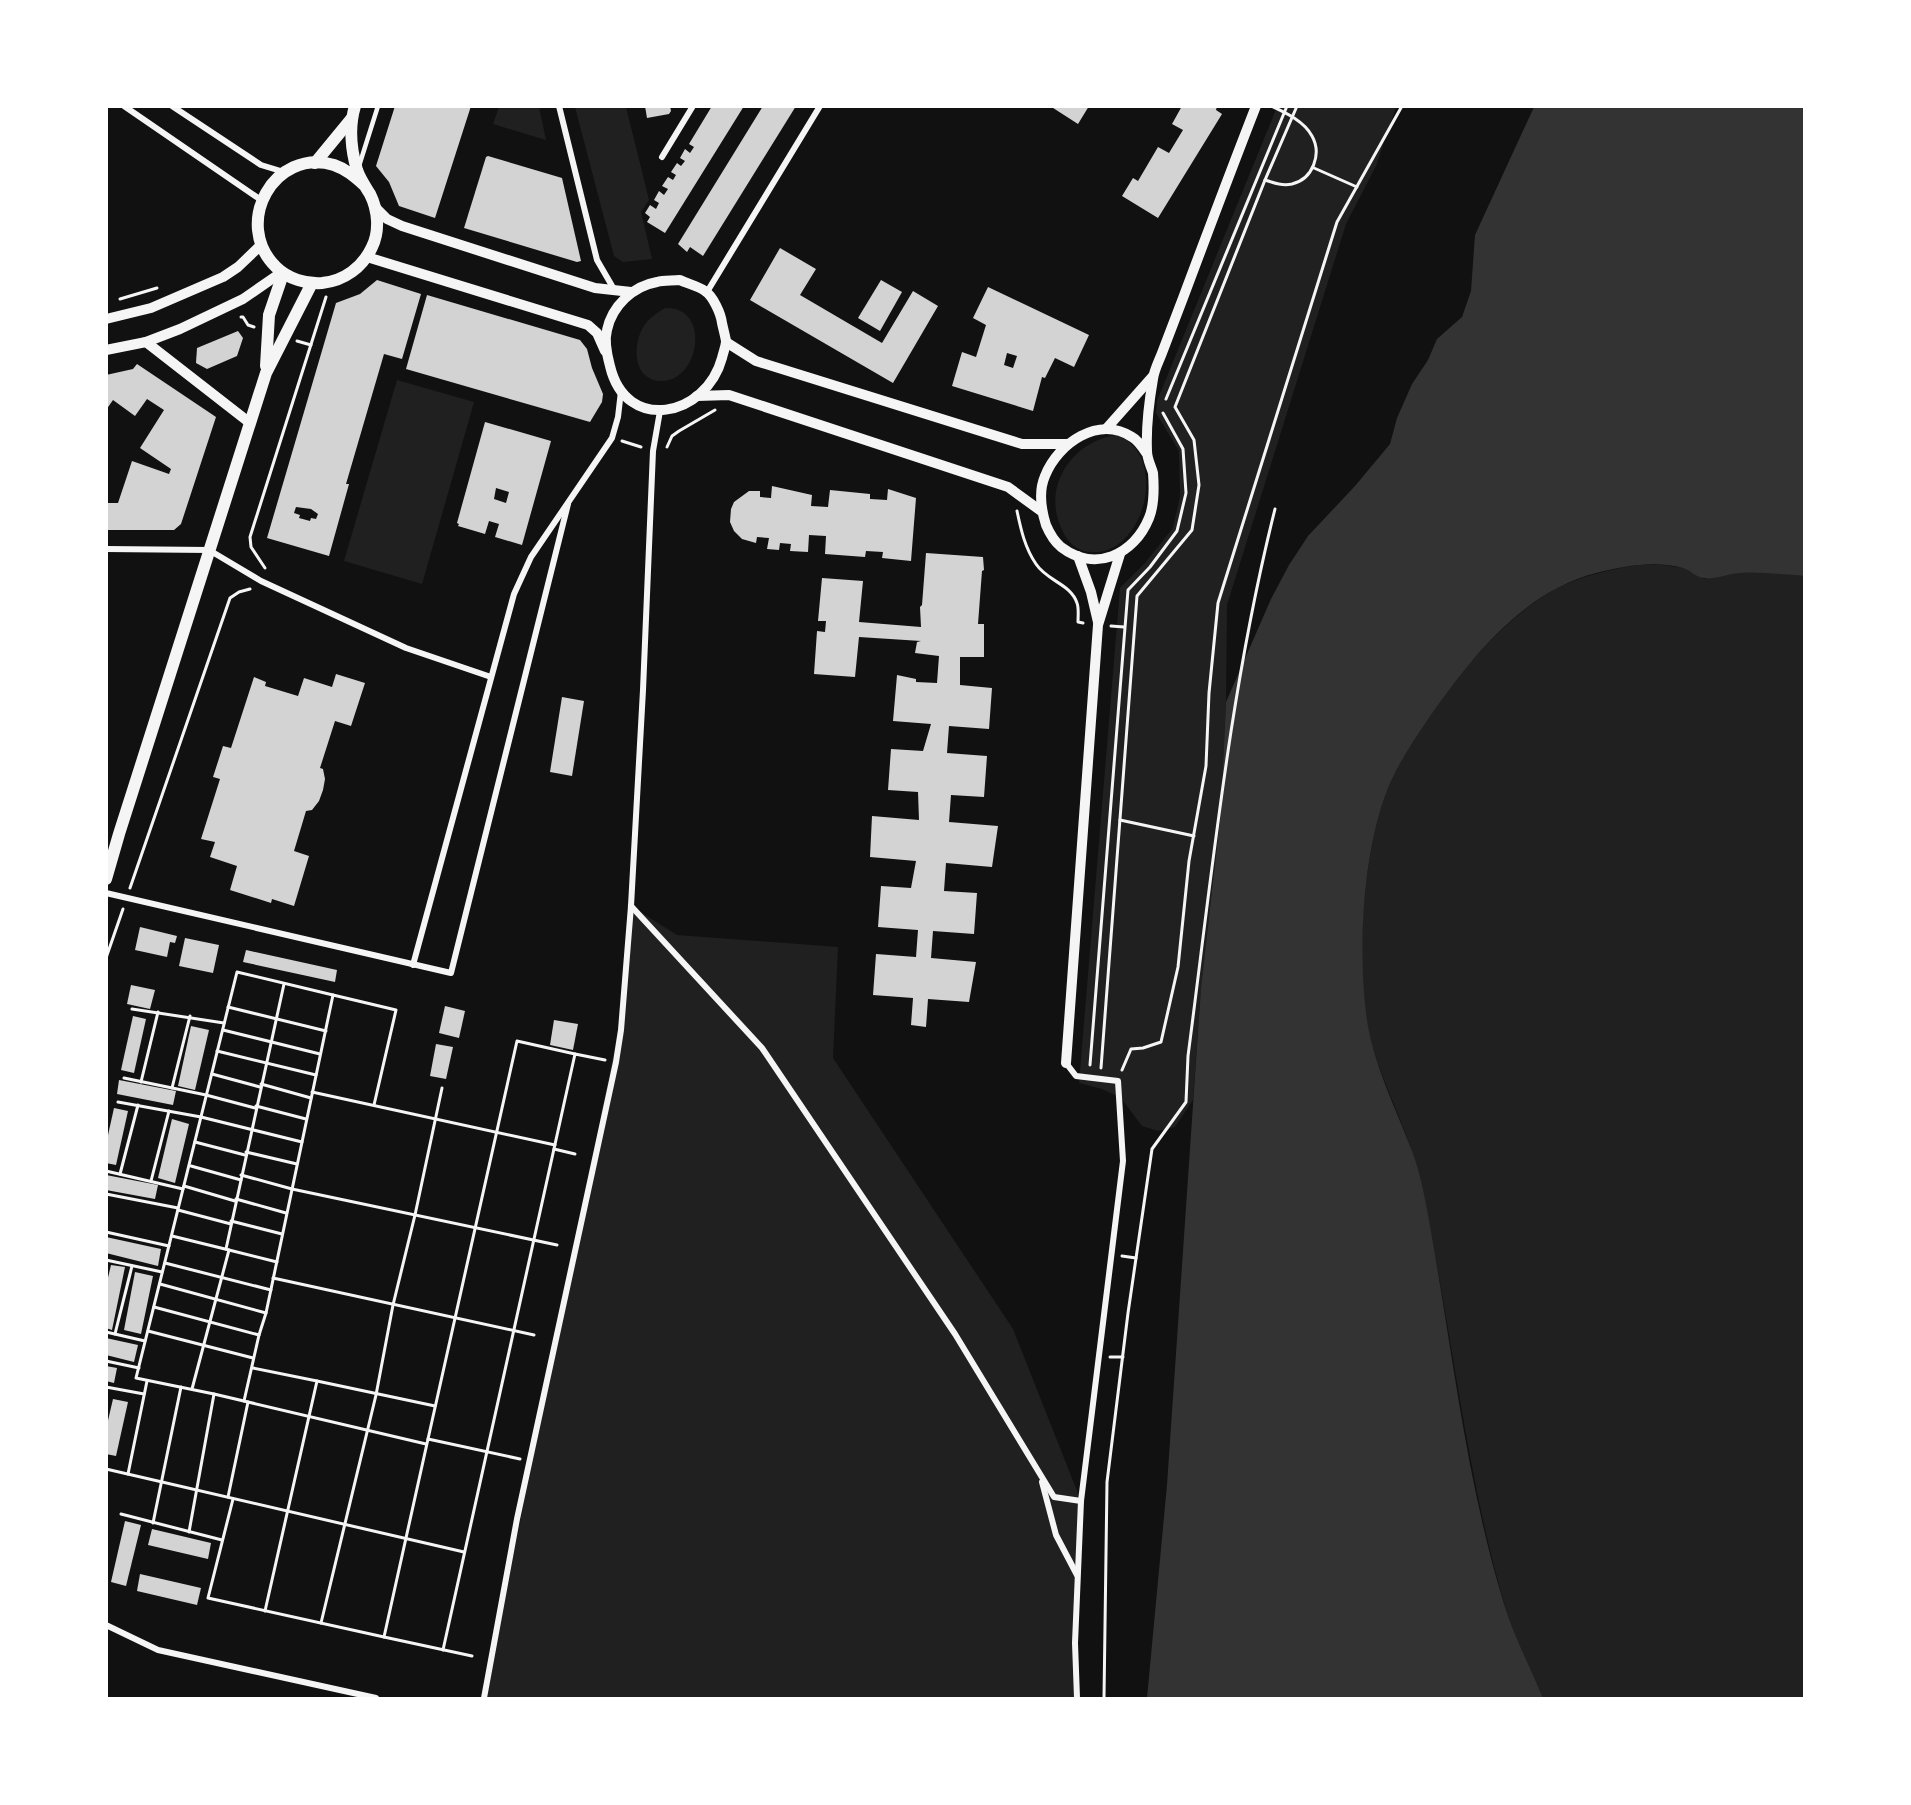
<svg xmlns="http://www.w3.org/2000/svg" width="1911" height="1805" font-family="Arial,sans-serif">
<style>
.green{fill:#202020}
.water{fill:#333}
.building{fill:#d3d3d3;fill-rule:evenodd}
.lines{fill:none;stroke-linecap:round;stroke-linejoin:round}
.path{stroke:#f5f5f5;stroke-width:3}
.service{stroke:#f5f5f5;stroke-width:4.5}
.minor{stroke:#f5f5f5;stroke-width:6}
.tertiary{stroke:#f5f5f5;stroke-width:10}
.secondary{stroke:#f5f5f5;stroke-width:12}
</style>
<rect width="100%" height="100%" fill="#111"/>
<g class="green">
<path d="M499,107H539L546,140L493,124Z"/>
<path d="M575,107H626L649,200L641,212L652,259L623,262L614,256Z"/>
<path d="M1277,107H1396L1376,166L1346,224L1227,605L1226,702L1221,811L1201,988L1193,1100L1175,1127L1158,1131L1142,1126L1121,1098L1102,1089L1079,1083L1120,588L1145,563L1173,528L1180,496L1179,451L1156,413L1157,401Z"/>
<path d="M665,308C712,306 700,383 660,381C633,380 632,344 644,326C649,318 657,313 665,308Z"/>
<path d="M397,380L474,402L422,584L344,561Z"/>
<path d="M1117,435C1171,456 1143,556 1092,552C1074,551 1066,540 1060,525C1043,483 1075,440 1117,435Z"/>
<path d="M1639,565H1663L1684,568L1704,579L1736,573H1778L1804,576V1698H1543C1530,1667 1513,1635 1504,1603C1469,1482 1455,1357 1431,1234C1426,1207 1421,1179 1412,1152C1397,1106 1374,1066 1366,1018C1356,957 1364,850 1386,793C1413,725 1497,615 1564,585C1588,574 1613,569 1639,565Z"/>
<path d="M631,906L677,935L838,947L833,1058L1013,1329L1081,1501L1075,1643L1077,1698H485L623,1006Z"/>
</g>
<path class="water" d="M1534,107H1804V576C1783,574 1761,572 1739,573C1728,574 1713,580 1703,578C1696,577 1690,570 1683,568C1656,560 1623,566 1596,573C1522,592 1470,659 1428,719C1412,743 1395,768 1385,796C1363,857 1358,948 1366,1013C1372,1062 1395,1106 1412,1151C1420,1172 1424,1194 1428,1215C1452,1345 1465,1477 1504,1604C1514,1636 1530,1667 1543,1698H1147L1167,1485L1201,988L1221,811L1226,702L1271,599L1289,565L1308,536L1355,486L1390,444L1397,418L1412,384L1428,360L1437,339L1462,317L1471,291L1475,235Z"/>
<g class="building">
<path d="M395,106H471L435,218L399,206L389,182L376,166Z"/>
<path d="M645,106H670L671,111L669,114L647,118Z"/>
<path d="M712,106H744L665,233L647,222L650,217L645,213L650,205L656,209L659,203L654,200L659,191L664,195L668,189L662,186L668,177L673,180L676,175L671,172L677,163L681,166L685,161L680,158L685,149L690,153L694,147L689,144Z"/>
<path d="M763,106H796L703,256L690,247L687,252L678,244Z"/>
<path d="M1050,106H1089L1078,124Z"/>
<path d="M1182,106H1217L1216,110L1222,114L1158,218L1122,196L1133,178L1138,181L1158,147L1169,153L1183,130L1172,124Z"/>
<path d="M488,156L562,178L581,261L577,262L464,228L486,157Z"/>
<path d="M780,248L816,269L800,295L882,343L913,291L938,306L893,383L750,300Z"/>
<path d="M377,280L421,294L402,359L384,354L346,484H349L329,556L267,538L336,303L360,294ZM296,507L311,509L318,514L316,519L311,518L310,521L299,518L300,515L294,513Z"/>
<path d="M881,280L902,292L880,331L858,318Z"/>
<path d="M988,287L1089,335L1074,367L1055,358L1045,378L1042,377L1033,411L952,386L962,352L976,357L986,325L973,318ZM1007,353L1017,356L1013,368L1004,365Z"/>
<path d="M427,295L580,340L587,349L592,368L603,394L602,402L590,422L406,369Z"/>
<path d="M238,331L243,338L237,356L207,369L196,363L197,348Z"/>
<path d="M137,364L216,417L181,524L174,530H106V503H118L132,461L169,474L171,469L140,448L164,410L147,399L135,416L113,400L106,410V375L133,369Z"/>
<path d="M485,422L551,441L522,545L495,537L499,524L489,521L485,534L458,526L459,524L457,523ZM496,488L509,492L506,503L494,499Z"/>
<path d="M772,486L812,495L811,506L828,507L830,490L870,494V499L887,500L888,489L916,498L911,561L882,558L883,552L866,551L865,557L825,554L826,536L809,535L808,552L790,551L791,544L780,543L779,550L767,549L769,538L757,537L756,543L742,539L734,531L730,522L731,509L734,502L749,491H760V497L771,498Z"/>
<path d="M926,553L983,557L984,570L982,571L978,624H984V657H960V685L992,688L989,729L949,726L947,753L987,756L984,797L951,795L949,822L998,826L992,867L946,863L944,891L977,893L974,934L933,931L931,958L976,962L969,1002L928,999L926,1027L911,1025L913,998L873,995L876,954L916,957L918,930L878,927L881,886L911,888L916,861L870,857L872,816L919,820L918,792L888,790L891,749L923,751L931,724L893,721L897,675L916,679V682L937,683L939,656L915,653L917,642L921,641L859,637L855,677L814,674L817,631L825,632L826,621H818L822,578L863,581L859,622L921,627L920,607L922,605Z"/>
<path d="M336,674L365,683L351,726L335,721L320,768L323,769L325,779L323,790L319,801L312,810L306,811L294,851L309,856L294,906L272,899L271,903L230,890L237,866L210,857L215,842L201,839L220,779L213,777L223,746L231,748L254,677L266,682L265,686L298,696L304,678L332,687Z"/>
<path d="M562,697L584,701L572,776L550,772Z"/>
<path d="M140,927L177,936L175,943L170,942L167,957L135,950Z"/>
<path d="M185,938L219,945L213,973L179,966Z"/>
<path d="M246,950L337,970L335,982L243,962Z"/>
<path d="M131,985L155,990L150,1009L127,1004Z"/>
<path d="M445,1006L465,1011L459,1038L439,1033Z"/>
<path d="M133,1016L146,1019L134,1073L121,1070Z"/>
<path d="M554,1020L578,1024L573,1050L550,1045Z"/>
<path d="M191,1026L209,1030L195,1090L178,1086Z"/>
<path d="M436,1044L453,1047L446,1079L430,1076Z"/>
<path d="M119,1080L176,1091L173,1105L117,1094Z"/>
<path d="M114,1108L128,1111L116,1165L106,1163V1144Z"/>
<path d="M172,1119L189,1124L175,1183L158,1178Z"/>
<path d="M106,1175L158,1185L155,1199L106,1190Z"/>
<path d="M106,1237L161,1249L158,1266L106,1253Z"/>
<path d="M111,1265L125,1267L112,1330L106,1328V1286Z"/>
<path d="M135,1272L153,1276L141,1334L124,1330Z"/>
<path d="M106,1338L138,1345L134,1362L106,1355Z"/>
<path d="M106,1366L117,1368L114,1383L106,1381Z"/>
<path d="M113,1399L128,1402L116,1456L106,1454V1429Z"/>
<path d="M125,1521L141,1525L126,1586L111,1582Z"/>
<path d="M152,1529L211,1543L208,1559L148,1545Z"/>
<path d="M140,1574L201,1588L197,1605L137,1591Z"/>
</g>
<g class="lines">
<g class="path">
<path d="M1314,168L1357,187"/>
<path d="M1265,180C1274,183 1282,186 1292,184C1313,179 1322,154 1312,136C1304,121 1286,113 1271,106"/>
<path d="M120,299L157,288"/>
<path d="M241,317H243L248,325L254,327"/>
<path d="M297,341L311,345"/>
<path d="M1166,399L1287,106"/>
<path d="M622,441L641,447"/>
<path d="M667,447L672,436L679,431L715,410"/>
<path d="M1017,511C1021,530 1025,548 1036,564C1047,581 1071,584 1077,603C1079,608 1078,616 1078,622L1083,623"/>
<path d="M265,568L251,547L250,537L326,297"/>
<path d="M1111,626L1124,627"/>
<path d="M1120,820L1194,836"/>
<path d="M130,888L230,598L239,592L250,589"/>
<path d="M106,958L123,909"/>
<path d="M333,995L396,1010L374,1105"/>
<path d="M228,1007L326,1031"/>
<path d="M132,1009L224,1023"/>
<path d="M223,1030L320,1054"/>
<path d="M217,1051L316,1075"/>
<path d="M1090,1065L1128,590L1150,567L1177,531L1186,493L1183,449L1163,413"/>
<path d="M1101,1068L1137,596L1192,530L1199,485L1194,440L1175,407L1265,180L1297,106"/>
<path d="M1122,1070L1131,1049L1143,1048L1161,1042L1178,967L1189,861L1206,766L1209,693L1218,603L1337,222L1402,106"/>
<path d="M212,1074L260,1087"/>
<path d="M124,1078L206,1095L255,1108"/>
<path d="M141,1082L158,1012"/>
<path d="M261,1084L311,1098"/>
<path d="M172,1088L190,1016"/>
<path d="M312,1092L555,1145"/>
<path d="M118,1102L201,1117L302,1142"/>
<path d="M256,1106L306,1119"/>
<path d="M195,1142L245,1155"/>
<path d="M554,1149L575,1154"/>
<path d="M246,1152L297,1164"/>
<path d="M191,1166L241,1180"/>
<path d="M106,1171L183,1189"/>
<path d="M120,1174L138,1105"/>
<path d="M241,1175L292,1189L557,1245"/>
<path d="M151,1181L169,1111"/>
<path d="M184,1186L235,1201"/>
<path d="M106,1194L178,1208"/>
<path d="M236,1199L286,1213"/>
<path d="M178,1210L231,1224"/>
<path d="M231,1221L282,1234"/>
<path d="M106,1232L169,1246"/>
<path d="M172,1236L229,1250L192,1389"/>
<path d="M226,1249L284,984"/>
<path d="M229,1250L277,1262"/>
<path d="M1122,1256L1136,1258"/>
<path d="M106,1260L162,1272"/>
<path d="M165,1263L271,1290"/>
<path d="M273,1278L534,1335"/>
<path d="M160,1284L266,1313"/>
<path d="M154,1307L259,1335"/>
<path d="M148,1331L253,1358"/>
<path d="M106,1332L145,1341"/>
<path d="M115,1334L132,1266"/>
<path d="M1110,1357H1123"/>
<path d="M106,1361L139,1368"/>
<path d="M253,1368L317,1381L265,1611"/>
<path d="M317,1381L435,1406"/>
<path d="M106,1387L144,1394"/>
<path d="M214,1394L136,1378L237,972L333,995L266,1313L259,1335L244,1401"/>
<path d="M428,1439L517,1041L575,1054"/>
<path d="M106,1469L464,1552"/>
<path d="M128,1474L147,1381"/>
<path d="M228,1497L248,1402"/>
<path d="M233,1499L208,1598L384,1637"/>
<path d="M121,1514L222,1540"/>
<path d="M153,1523L181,1387"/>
<path d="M189,1532L214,1394L426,1444"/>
<path d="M321,1623L376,1395L393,1305L415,1215L442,1088"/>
<path d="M443,1650L575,1054L605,1060"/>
<path d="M472,1656L384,1637L428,1439L520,1459"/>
<path d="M1104,1698L1107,1482L1128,1313L1152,1149L1186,1102L1188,1056C1212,873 1230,688 1275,509"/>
</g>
<path class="service" d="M359,166L378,106"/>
<g class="minor">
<path d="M124,106L261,200"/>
<path d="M172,106L261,165L284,172"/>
<path d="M559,106L597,260L615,291"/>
<path d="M662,157L693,106"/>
<path d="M707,292L820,106"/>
<path d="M106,549L209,550L261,581L406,648L491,677"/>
<path d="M106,893L451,973L568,504"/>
<path d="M631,906L762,1048L955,1334L1054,1497L1081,1501"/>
<path d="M413,965L514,594L531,557L612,438L618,417L621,391"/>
<path d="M1066,1063L1076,1076L1118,1081L1123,1161L1081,1501L1075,1643L1077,1698"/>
<path d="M1042,1482L1056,1535L1077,1575"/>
<path d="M106,1625L158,1650L376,1698"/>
<path d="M484,1698L517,1519L616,1062L621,1030L631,906L643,690L653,451L660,411"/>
</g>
<g class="tertiary">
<path d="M375,207L387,219L402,226L595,288L631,292"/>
<path d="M367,257L588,325L597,333L605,351"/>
<path d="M680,280C688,284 698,286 705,291C713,296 721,314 722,323C723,328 725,335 726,341C726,346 723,353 722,358C706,417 626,434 610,366C607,355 604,341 607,330C612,306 633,286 657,282C664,280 672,281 680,280Z"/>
<path d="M106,319L151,308L223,277L238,267L261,245"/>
<path d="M146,342L250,423"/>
<path d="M726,342L756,361L1022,444H1068"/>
<path d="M106,350L146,342L180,329L243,299L282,272"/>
<path d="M697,396L729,395L1008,487L1041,511"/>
<path d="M1106,429L1153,376"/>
<path d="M1147,454C1143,448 1138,440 1132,437C1099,415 1058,443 1045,476C1038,492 1041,509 1046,525C1049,532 1055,542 1061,547C1095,573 1134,555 1149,518C1154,506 1154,486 1153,473C1151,466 1147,459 1147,451C1146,428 1149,402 1153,379C1154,370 1159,361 1162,353C1169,335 1176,316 1183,298C1207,234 1231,170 1256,106"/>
<path d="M1078,556L1091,592L1098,622"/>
<path d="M1066,1063L1098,625L1120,554"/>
</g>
<g class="secondary">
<path d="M355,106C349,126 351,150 357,170C360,179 365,186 370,194C378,210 380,231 372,247C363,267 344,281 322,283C306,284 288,279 276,267C232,224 274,147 334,165C346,169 355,177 364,185"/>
<path d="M315,163L352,118"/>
<path d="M266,366L269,315L283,274"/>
<path d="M106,879L119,834L266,373L312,283"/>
</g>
</g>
<rect width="1911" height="1805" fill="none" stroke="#ffffff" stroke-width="216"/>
</svg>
